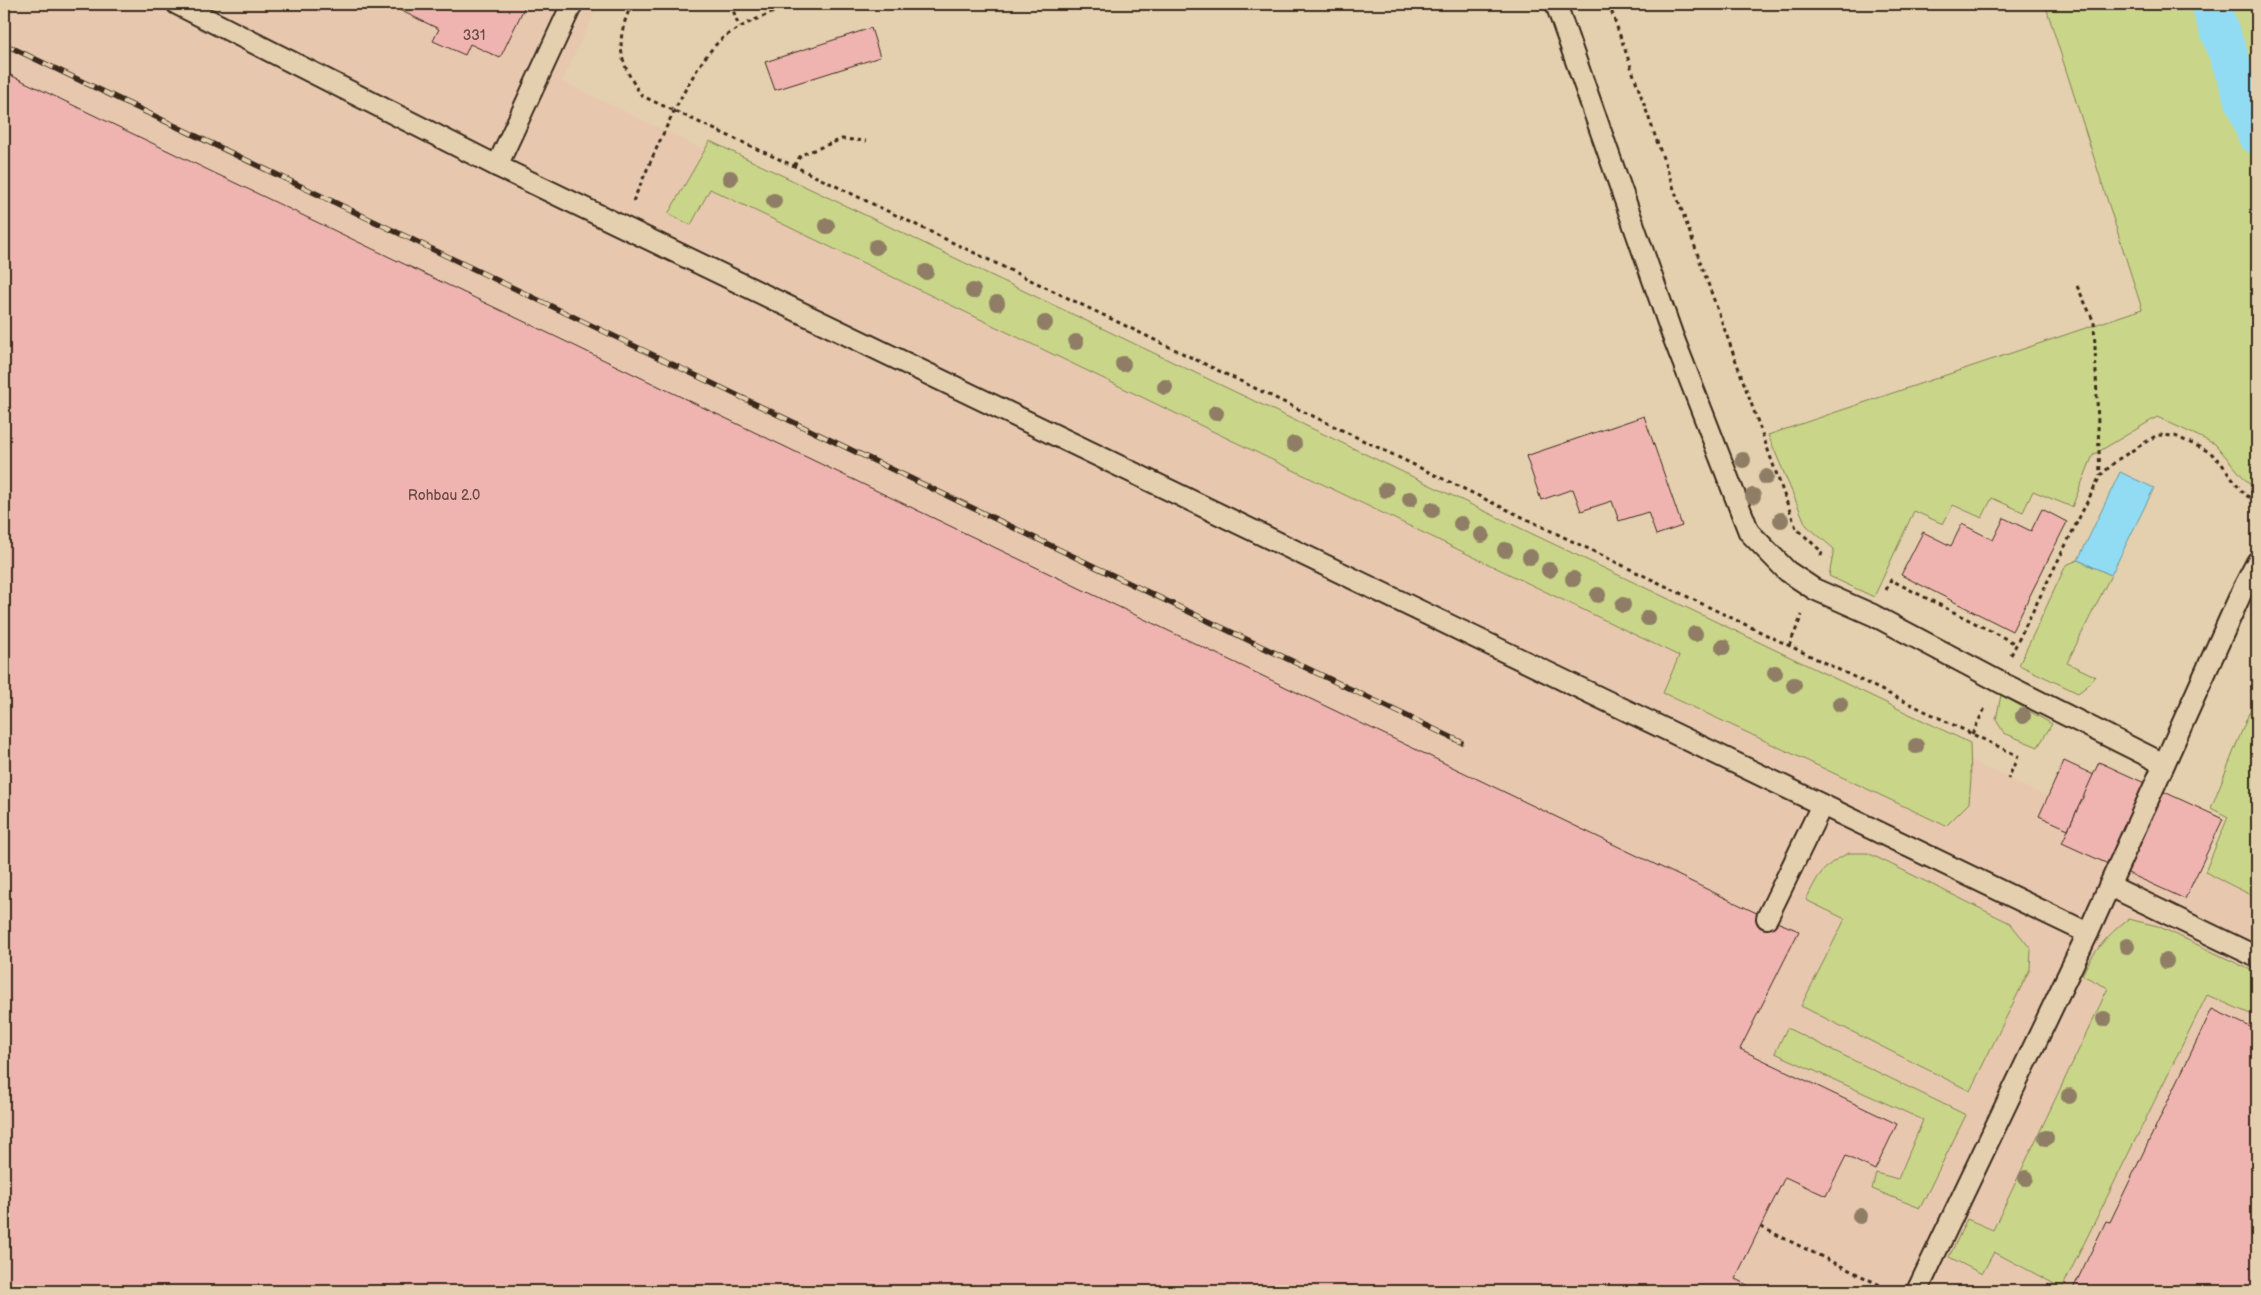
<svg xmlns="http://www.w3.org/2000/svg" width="2261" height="1295" font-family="'Balsamiq Sans',sans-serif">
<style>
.built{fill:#e7c8af}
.green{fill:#c9d589;stroke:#828054}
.water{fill:#91dcf2;stroke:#6f959d}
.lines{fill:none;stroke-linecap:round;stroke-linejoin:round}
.canal{stroke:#91dcf2;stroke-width:39}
.building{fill:#efb4b0;stroke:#3b2a1e}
.lane-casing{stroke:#3b2a1e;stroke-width:24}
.path{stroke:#3b2a1e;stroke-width:3;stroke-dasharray:4 4;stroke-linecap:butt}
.lane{stroke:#e4d0ae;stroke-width:20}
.rail-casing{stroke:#3b2a1e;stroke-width:5.5}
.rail{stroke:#e4d0ae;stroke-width:4;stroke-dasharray:11;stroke-linecap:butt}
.tree{fill:#8f7e65}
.labels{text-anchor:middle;stroke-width:5;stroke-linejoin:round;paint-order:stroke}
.number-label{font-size:14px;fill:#684c42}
</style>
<rect width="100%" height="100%" fill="#e4d0ae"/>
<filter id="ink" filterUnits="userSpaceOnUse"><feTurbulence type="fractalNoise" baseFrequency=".02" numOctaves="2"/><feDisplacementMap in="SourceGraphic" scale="10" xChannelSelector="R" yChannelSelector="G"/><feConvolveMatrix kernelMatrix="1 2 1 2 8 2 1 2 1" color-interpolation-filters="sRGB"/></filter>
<g filter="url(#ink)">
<path class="built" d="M4,4H142L226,44L144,4H599L562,81L2257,898V1291H4Z"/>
<g class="green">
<path d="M2045,4H2257V487L2249,484L2215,444L2157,417L2093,455L2072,507L2033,491L2023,512L1992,498L1982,518L1953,505L1943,524L1914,511L1874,597L1829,576L1834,549L1806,525L1768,435L2142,309Z"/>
<path d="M710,141L1970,743L1971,779L1969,803L1946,826L1663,693L1679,656L710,189L691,225L668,214Z"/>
<path d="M2078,560L2111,575L2067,663L2095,676L2086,687L2078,693L2019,665L2066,565Z"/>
<path d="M2257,693V898L2205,872L2228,817L2211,808Z"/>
<path d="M2001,695L2052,724L2038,747L2004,733L1996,720Z"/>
<path d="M1849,853H1868L2010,923L2031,949L2030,969L1970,1091L1801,1006L1845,919L1806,900C1818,875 1823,865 1849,853Z"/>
<path d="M2128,919L2158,926L2257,973V1017L2207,995L2062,1288L1994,1252L1982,1274L1949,1257L1967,1219L1993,1230L2108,988L2082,975C2093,952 2107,935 2128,919Z"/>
<path d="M1787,1028L1966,1115L1920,1208L1872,1189L1876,1173L1898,1179L1923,1120L1775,1053Z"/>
</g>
<path class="water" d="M2120,472L2154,488L2111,575L2078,560Z"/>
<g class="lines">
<path class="canal" d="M2210,4L2257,135"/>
</g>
<g class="building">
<path d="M387,4H526L500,58L470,44L465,55L433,41L439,29Z"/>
<path d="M871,28L880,57L775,90L765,62Z"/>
<path d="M4,72L1767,918L1799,931L1740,1049L1897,1124L1875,1170L1846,1156L1826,1196L1785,1177L1735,1279L1760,1291H4Z"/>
<path d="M1644,416L1682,526L1656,535L1648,512L1619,521L1612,501L1581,511L1573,489L1541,500L1526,456Z"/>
<path d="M2042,509L2067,522L2012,631L1901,575L1923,532L1951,546L1962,524L1993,540L2004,518L2031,531Z"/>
<path d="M2064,761L2094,775L2068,829L2039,816Z"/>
<path d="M2099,762L2223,819L2185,899L2062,843Z"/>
<path d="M2212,1009L2257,1030V1291H2072L2106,1221L2110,1222Z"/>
</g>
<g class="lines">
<g class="lane-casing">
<g id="lane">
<path d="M177,4L497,166L2088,933"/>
<path d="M1556,4L1672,334L1749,532L1787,571L1814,589L1873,615L1998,681L2164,764"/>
<path d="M497,166L572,4"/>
<path d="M2110,886L2257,957"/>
<path d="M1767,918L1822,805"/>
<path d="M1917,1291L2088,933L2244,587L2257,562"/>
</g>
</g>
<g class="path">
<path d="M632,4C614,41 619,63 642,96L794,166L2018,756L2008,779"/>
<path d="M731,4L739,27"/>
<path d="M1609,4L1659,147L1796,528L1822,552L1820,559"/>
<path d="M794,166L801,155L842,139L866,141"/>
<path d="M633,201C652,160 690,64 723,38C745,22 771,13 796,4"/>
<path d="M2077,286L2094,322L2100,476"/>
<path d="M1886,590L1891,580L2016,644"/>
<path d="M1789,646L1802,615"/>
<path d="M2011,655L2100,476L2117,460L2157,435L2175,436L2210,452L2221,463L2245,495L2257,501"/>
<path d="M1972,734L1986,706"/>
<path d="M1761,1227L1888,1289"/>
</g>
<use href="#lane" class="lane"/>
<g class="rail-casing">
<path id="rail" d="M4,44L1461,742"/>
</g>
<use href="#rail" class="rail"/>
</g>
<g class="tree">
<circle cx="730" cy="178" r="8"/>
<circle cx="774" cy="201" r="8"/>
<circle cx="827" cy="226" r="8"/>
<circle cx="876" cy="247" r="8"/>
<circle cx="926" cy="272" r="8"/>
<circle cx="973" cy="291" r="8"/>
<circle cx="997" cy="303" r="8"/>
<circle cx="1045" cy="323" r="8"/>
<circle cx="1076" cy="342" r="8"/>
<circle cx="1123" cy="364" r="8"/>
<circle cx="1165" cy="387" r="8"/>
<circle cx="1216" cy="413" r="8"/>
<circle cx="1294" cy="444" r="8"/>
<circle cx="1743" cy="460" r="8"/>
<circle cx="1766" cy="477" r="8"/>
<circle cx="1386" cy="490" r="8"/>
<circle cx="1753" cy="496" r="8"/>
<circle cx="1410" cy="499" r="8"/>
<circle cx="1432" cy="510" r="8"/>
<circle cx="1781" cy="520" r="8"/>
<circle cx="1461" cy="524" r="8"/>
<circle cx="1482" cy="535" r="8"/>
<circle cx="1505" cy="550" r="8"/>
<circle cx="1530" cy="557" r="8"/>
<circle cx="1549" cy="570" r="8"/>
<circle cx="1573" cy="579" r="8"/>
<circle cx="1598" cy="595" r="8"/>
<circle cx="1623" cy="605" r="8"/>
<circle cx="1648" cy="618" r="8"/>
<circle cx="1695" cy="634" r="8"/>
<circle cx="1723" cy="647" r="8"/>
<circle cx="1775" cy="673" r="8"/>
<circle cx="1794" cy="685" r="8"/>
<circle cx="1840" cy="704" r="8"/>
<circle cx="2023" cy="716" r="8"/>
<circle cx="1916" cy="746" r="8"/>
<circle cx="2127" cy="946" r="8"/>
<circle cx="2166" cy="961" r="8"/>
<circle cx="2104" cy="1019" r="8"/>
<circle cx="2069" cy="1096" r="8"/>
<circle cx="2046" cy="1138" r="8"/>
<circle cx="2026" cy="1178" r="8"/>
<circle cx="1860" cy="1216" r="8"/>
</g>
</g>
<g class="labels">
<g class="number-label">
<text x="474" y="40">331</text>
<text x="444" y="500">Rohbau 2.0</text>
</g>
</g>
<rect width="2261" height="1295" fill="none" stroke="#e4d0ae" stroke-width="20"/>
<rect x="10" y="10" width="2241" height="1275" fill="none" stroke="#3b2a1e" stroke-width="2" filter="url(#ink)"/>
</svg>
